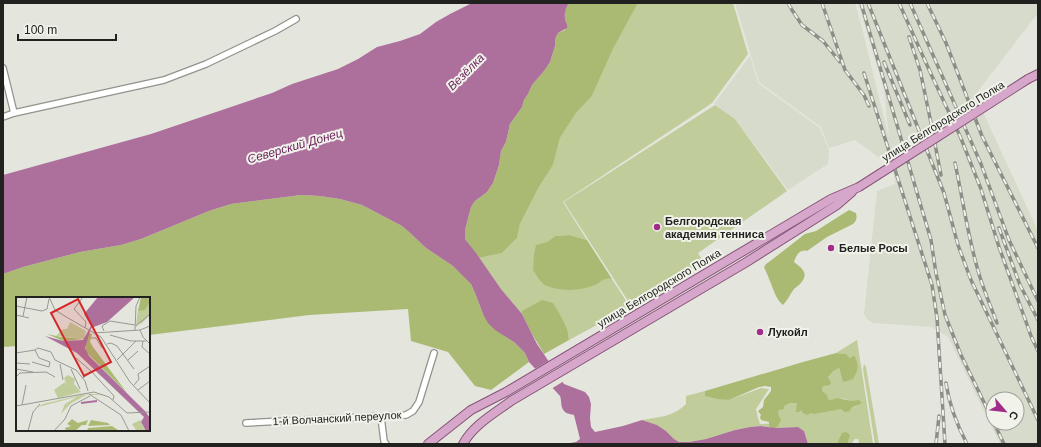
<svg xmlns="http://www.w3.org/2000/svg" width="1041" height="447" font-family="Helvetica,sans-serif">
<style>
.built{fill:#d7dbcc;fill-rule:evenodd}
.green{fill:#c0cc99}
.forest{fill:#aaba72}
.water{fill:#ad709d}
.pier{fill:#e4e6de}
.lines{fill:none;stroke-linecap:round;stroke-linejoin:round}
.street-casing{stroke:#91938c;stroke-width:8}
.primary-casing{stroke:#865378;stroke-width:10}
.street{stroke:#fff;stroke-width:5.5}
.primary{stroke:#d7a7cb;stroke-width:8}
.rail-casing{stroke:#8c8e88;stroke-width:3.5}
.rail{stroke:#f1f3eb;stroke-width:2;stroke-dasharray:6;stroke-linecap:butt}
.primary-bridge-casing{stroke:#865378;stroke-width:10;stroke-linecap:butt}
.primary-bridge{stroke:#d7a7cb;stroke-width:8}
.poi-dot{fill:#a02e89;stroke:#f1f3eb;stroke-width:1.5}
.labels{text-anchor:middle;stroke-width:4;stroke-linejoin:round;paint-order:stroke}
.street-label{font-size:11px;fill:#21221f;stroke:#f1f3eb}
.poi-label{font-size:11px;font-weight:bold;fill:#21221f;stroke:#f1f3eb;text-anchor:start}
.water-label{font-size:12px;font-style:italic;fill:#681e59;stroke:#f1f3eb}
.inset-river{fill:none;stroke:#ad709d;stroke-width:2}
.inset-road{fill:none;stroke:#969892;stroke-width:1}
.view{fill:#d62828;fill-opacity:0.15;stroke:#d62828;stroke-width:2}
.inset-edge{fill:none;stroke:#21221f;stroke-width:2}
</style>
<rect width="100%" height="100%" fill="#e4e6de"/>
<g class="built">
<path d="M735,3H855L862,28L889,138L884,89L858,3H1038V15L1034,18L975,95L1038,231V444H1000L948,337L932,327L873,323L867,319L864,314L877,191L895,184L891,152L878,157L855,140L829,148L821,127L759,82ZM993,399H1017V423H993Z"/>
<path d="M750,56L758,83L820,128L829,150L828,164L788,190L735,119L714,104Z"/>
</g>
<g class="green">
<path d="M638,3H733L748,54L712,103L563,202L587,240L569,235L555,236L547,242L594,285L605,278L612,279L630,307L569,340V335L522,311V314L501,289L479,258L502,253L517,238L520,224L539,187L553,165L560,138L576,113L592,96L613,49Z"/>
<path d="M715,105L735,119L787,191L698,253L703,261L632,307L564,202Z"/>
<path d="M857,340L873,444H859L858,439H855L851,444H808L804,431L798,427L776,428L761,426L750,427L735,430L706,439L689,442H679L674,439L666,431L657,425L642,420C659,417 673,417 686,404V396L705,391L706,396L729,400L761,388L769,389L756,409L758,418L760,424L780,423L777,414L782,406L796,401L811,413L836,407L851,408L857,406C851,400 844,397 835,399C832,400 831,401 828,399C826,398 824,393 822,391L823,385L832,371L839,368L843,382L854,355L850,358L846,354L836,353Z"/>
<path d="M864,364L866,367L879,444H875L863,369Z"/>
</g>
<g class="forest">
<path d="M569,3H638L613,49L592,96L576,113L560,138L553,165L539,187L520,224L517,238L502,253L479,258L465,239V230L471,207L475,201L487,192L493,183L499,165L501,151L506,142L510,124L522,107L524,100L528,94L532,85L544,71L550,62L555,46V39L558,33L565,30L567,24C563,16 564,10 569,3Z"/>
<path d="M301,195L320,196L340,199L362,205L402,226L409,232L426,248L453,266L464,276L471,284L475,293L483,314L505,336L514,342L525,353L529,362L491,390L475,386L448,352L411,341L408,309L309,315L149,335V298H17V346L3,347V274L23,267L80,252L121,245L141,239L209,211L231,204Z"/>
<path d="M849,210L856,213C857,218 857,220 853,224L827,237L807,251C800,249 796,255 794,262C803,269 810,274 799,285C799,285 795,288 794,289C790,294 788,300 783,305C775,299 773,287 769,279C768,275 766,272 764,267L766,264L769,262L805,234L816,231Z"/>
<path d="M569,235L587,240L612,279C602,278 603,281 595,285C581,291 559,292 545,285C540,282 536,274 533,270L534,255L536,245L547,242L555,236Z"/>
<path d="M542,300L553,303C559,313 569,328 569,340L544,354L531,332L522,314V311Z"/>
<path d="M836,353L846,354L850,358L854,355C859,365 859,369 853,379L847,381L843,382L839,368L833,371L828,377L831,383L830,385L823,386L822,391L827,395L828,399L831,400L837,398L852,401L859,400L862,403L851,408L850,411L845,412L841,409L814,414L811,413L807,415L803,413L801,410L799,412H796L797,403H790L784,406V409L779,410L778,414L781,420L778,426L774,429H772L769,426V422L761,420L760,417L761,415L758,411L763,407L764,400L771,391V387L765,386L759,387L729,400L718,399L705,396V391L803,362Z"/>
<path d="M846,432L850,435L847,444H838V441L842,433Z"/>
</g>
<path class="water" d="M472,3H569C566,7 564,13 565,18C565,22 568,23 567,28L558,33L555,39V46L550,62L544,71L532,85L528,94L524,100L522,107L510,124L506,142L501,151L499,165L493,183L487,192L475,201L471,207L465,230V239L476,253L501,289L522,314L537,344L564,384L585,392L589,397L591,404L590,418L591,427L595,432L623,426L642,420L657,425L666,431L674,439L679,442H689L706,439L735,430L750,427L761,426L776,428L798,427L804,431L808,444H564L576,442L580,439L574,415C572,414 567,414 565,412C560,408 562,401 560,396L529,362L525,353L514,342L495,330L488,323L483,314L475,293L471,284L453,266L426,248L409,232L402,226L362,205L340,199L320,196L301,195L231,204L209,211L141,239L121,245L80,252L23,267L3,274V175L151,134L272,93L292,84L338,69L358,59L377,47L400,41L420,34L436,22L450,14Z"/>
<path class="pier" d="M550,360L564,381L551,389L533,370Z"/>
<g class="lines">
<g class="street-casing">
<g id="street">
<path d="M3,68L14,113L3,117"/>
<path d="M14,113L164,80L206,64L275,31L296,19"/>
<path d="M381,417L384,441L386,444"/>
<path d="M246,423L406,415L413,411L419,402L434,353"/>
</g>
</g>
<g class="primary-casing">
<g id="primary">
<path d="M1028,79L1038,74"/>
<path d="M428,444L471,410L506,392L831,199L859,187"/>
<path d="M463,444C473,425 495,413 511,401L745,263L837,205L852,192"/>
</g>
</g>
<use href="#street" class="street"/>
<use href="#primary" class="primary"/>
<g class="rail-casing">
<g id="rail">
<path d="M788,3L792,10L802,25L823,41L840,62"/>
<path d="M822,3L845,70L864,95L869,106"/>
<path d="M861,3L931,240L936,273L945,315L961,355L993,421"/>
<path d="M868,3L944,193L958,245L971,280L1038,420"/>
<path d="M899,3L931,74L960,136L981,189L999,247L1025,319L1031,336L1038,351"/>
<path d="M910,3L981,164L1009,240L1038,301"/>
<path d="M927,3L946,43L982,136L1038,248"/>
<path d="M909,37L920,70L930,118L941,175"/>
<path d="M884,62L910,125"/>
<path d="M864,73L932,285L937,318L945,444"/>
<path d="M955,163C963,200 968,238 979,274C984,291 991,307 997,323"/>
<path d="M999,228L1020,285L1038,320"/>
<path d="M946,383C949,404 957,425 967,444"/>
<path d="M994,423L1004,444"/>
<path d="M936,444L939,416"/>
</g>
</g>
<use href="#rail" class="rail"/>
<g class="primary-bridge-casing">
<path id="primary-bridge" d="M859,187L1028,79"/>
</g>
<use href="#primary-bridge" class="primary-bridge"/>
</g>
<g class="poi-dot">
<circle cx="657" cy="227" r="4"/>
<circle cx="831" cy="248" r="4"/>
<circle cx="760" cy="332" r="4"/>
</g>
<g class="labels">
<g class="street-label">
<text transform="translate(943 121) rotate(-32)" y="4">улица Белгородского Полка</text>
<text transform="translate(659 288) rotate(-31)" y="4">улица Белгородского Полка</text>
<text transform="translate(337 418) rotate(-3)" y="4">1-й Волчанский переулок</text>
</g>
<g class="poi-label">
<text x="665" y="225">Белгородская<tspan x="665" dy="13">академия тенниса</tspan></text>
<text x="839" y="252">Белые Росы</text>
<text x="768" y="336">Лукойл</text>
</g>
<g class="water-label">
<text transform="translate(466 72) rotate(-45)" y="4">Везёлка</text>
<text transform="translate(295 146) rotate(-16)" y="4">Северский Донец</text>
</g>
</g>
<g transform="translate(16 297)">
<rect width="134" height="134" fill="#e4e6de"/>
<path d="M132,0H134V18L126,26L120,28L122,13L134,4ZM54,25L70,34L68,42L40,39L47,32H51ZM52,78L59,82L58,87L65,95L42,101L38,93L49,85L52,92L48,81ZM76,97H80L86,98H70L54,107L45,117L49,107L61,100L45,104L22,110L27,107L65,98ZM125,123L126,128L130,134H121L116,127Z" fill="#c0cc99"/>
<path d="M125,0H132L134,5L129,13L122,14ZM73,36L76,37L74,45L77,50L111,96L70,55L69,47ZM31,37L45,40L68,42L47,44ZM56,122L62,126L72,123L70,128H66L59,134H50L49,131L55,129L51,127ZM75,123L92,126L94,128L72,129ZM96,129L102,133L71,134L72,131Z" fill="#aaba72"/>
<path d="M82,0H119L91,25L75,31L69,51L73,59L129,114L134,121V134H130L125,125L128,120L61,56L29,39L47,44L67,43L75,29L68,17Z" fill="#ad709d"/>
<path class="inset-river" d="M65,106L81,104"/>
<path class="inset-road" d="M33,0L39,13L52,21M67,0L58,12L70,25L69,31M0,9L26,14L31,12L33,2M0,18L13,21M7,19L11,0M52,21L85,40L114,85L134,106M120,29L134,17M119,33L120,9L124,0M124,33L127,40L134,47M88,34L86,29L94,24L119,28M78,36L124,33L134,29M94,38L115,44H130M75,41H80L86,51M127,44L126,50L134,57M91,47L95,46L101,49L118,72M19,53L22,51L35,55L39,63L60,73L69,84L72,94M0,56L19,53M60,61L75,74M101,63L120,44M112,63L122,54M16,65L33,70L34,65L23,61L19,53M0,66L14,67M44,67L47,83M0,72L17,75M55,72L64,92M0,80L4,76L30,75L39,80M67,81L75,74L98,99L97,103M118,88L123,82L122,77L134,69M122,93L134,84M73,97L105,118L113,134M6,108L10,88M0,109L78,95L93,100L111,116L134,115M12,134L17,115L24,107M38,134L49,122L55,109L74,99"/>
<path class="view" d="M62,2L95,65L68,79L35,16Z"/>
<rect width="134" height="134" class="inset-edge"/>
</g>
<rect width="1041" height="447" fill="none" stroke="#21221f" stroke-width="8"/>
<g transform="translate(1005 411) rotate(118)"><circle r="19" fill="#f1f3eb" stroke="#9e9f99"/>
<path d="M0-3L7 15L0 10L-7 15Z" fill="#a02e89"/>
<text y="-6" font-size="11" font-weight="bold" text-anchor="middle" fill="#21221f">С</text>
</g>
<path d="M18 34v6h98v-6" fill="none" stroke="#21221f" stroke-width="2"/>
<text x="24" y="34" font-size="12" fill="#21221f" stroke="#f1f3eb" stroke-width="3" paint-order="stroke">100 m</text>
</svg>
